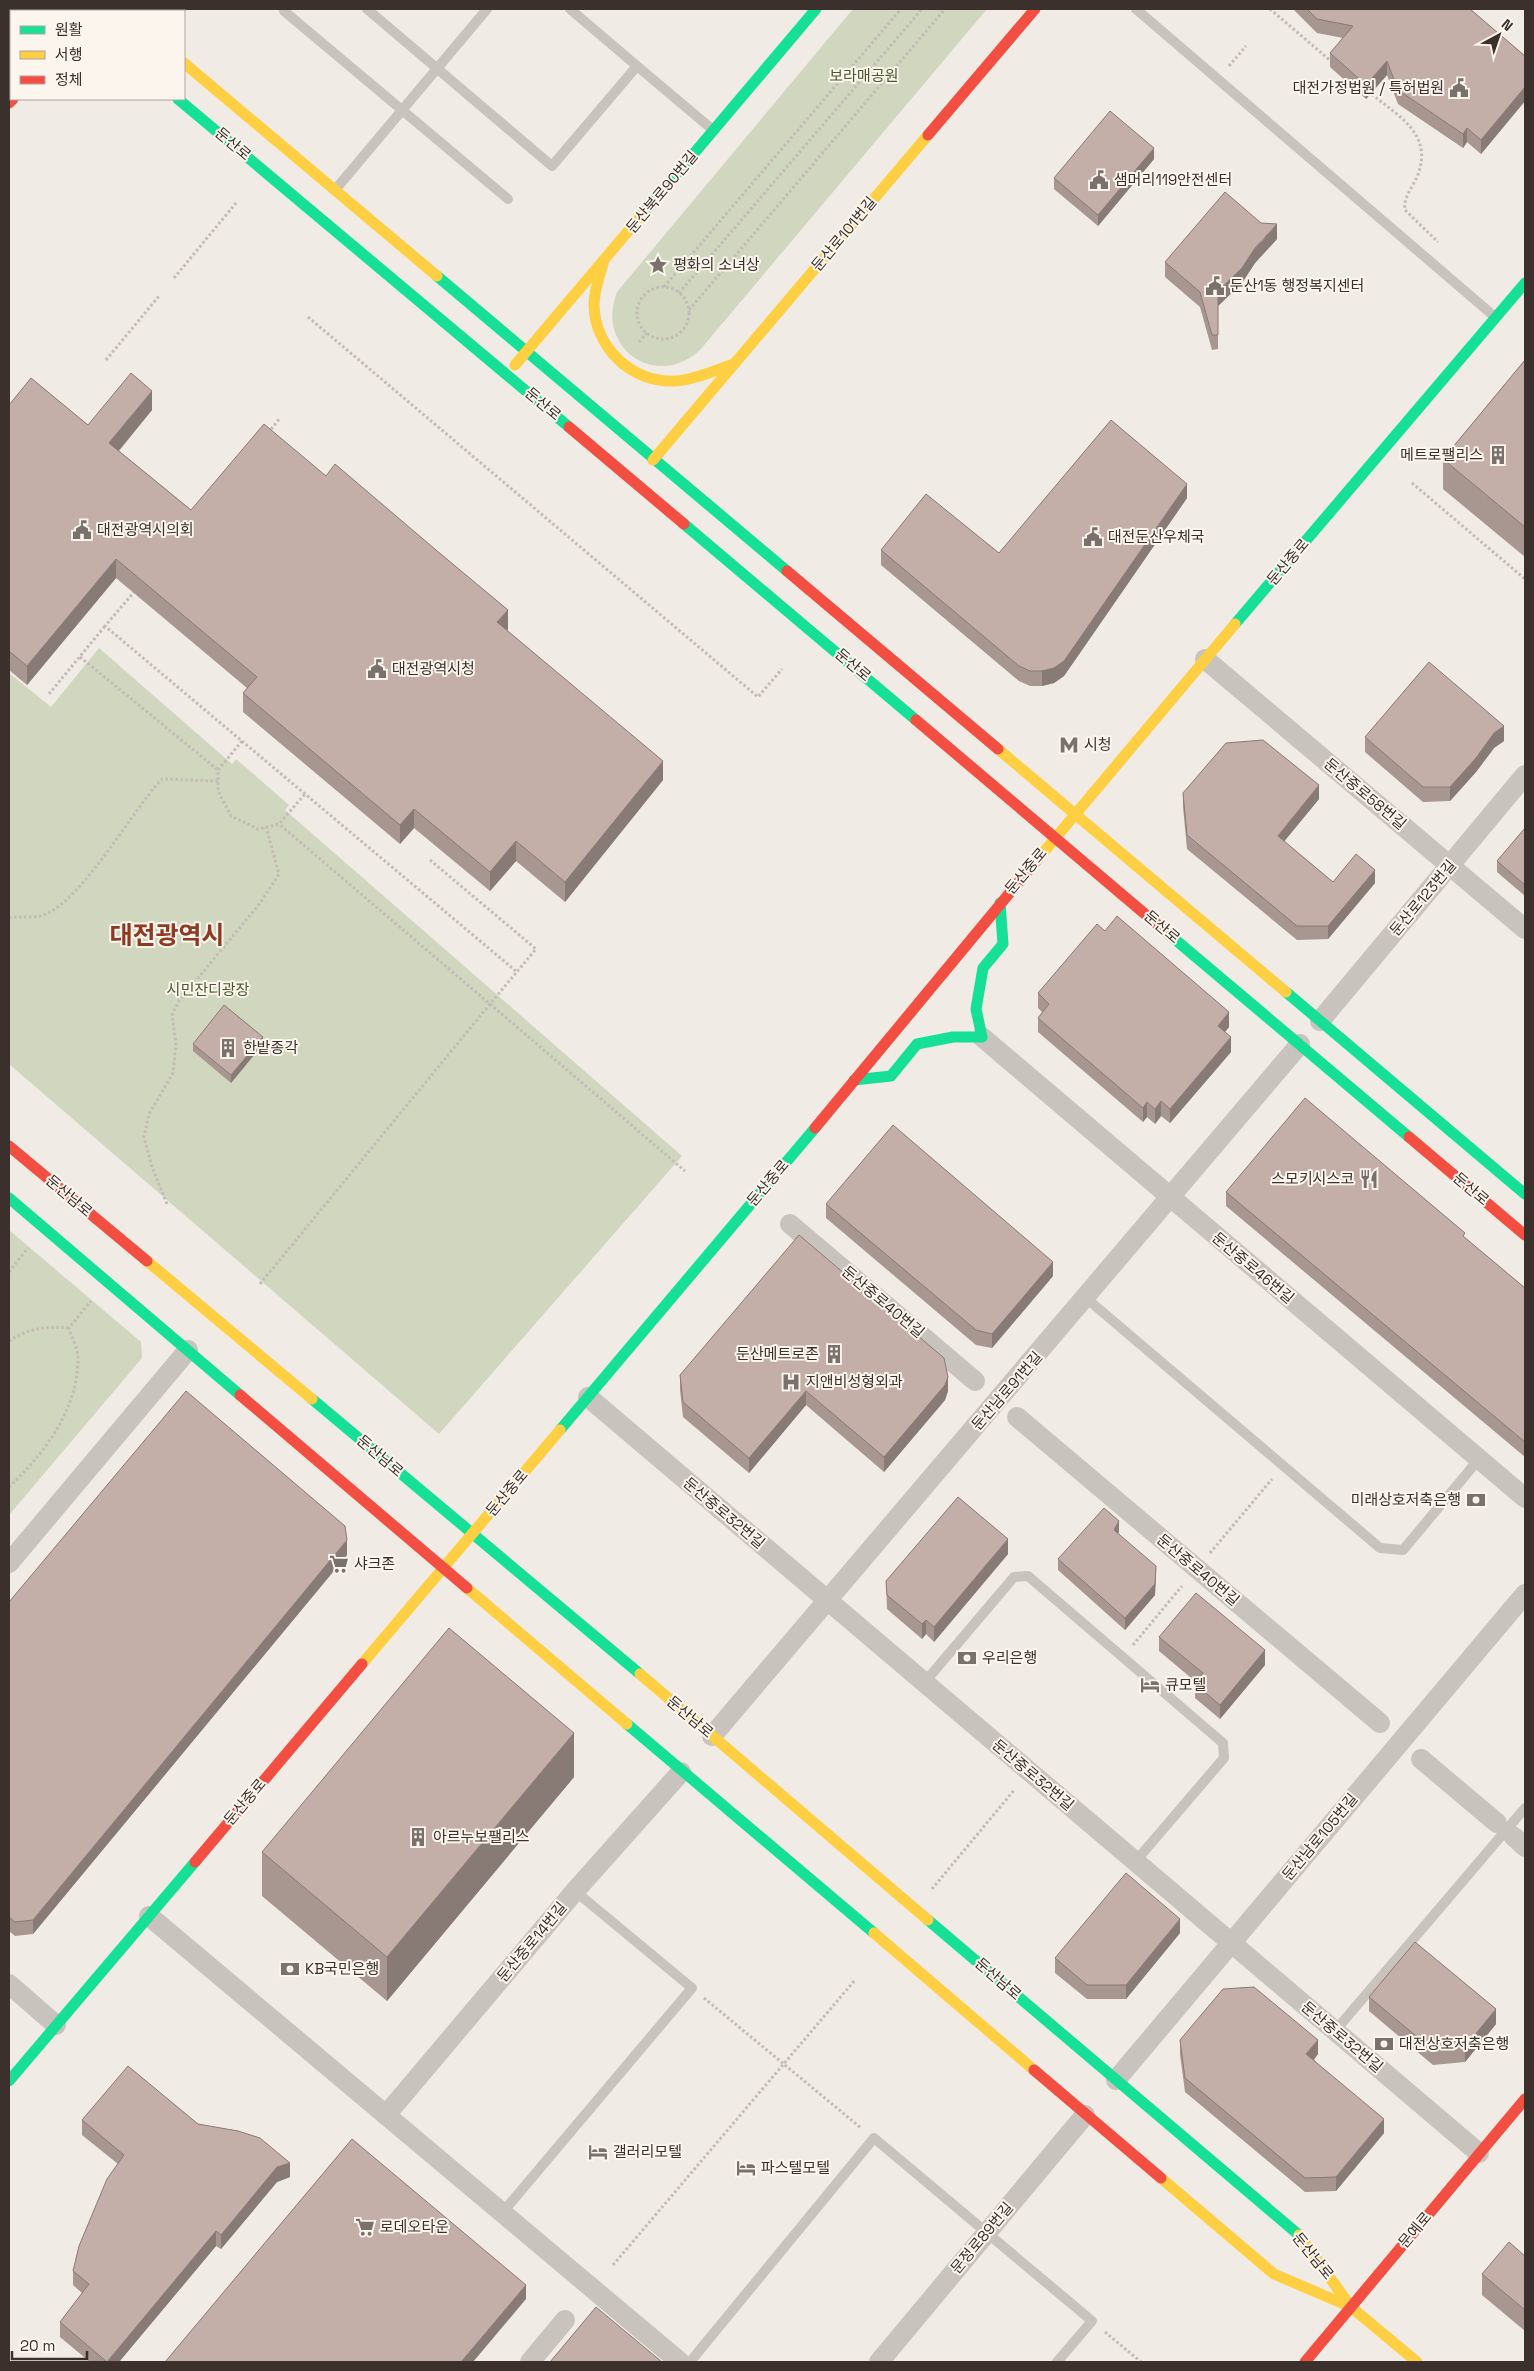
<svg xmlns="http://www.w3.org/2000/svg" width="1534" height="2371" font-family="'Space Grotesk','Noto Sans KR',sans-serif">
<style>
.green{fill:#d1d6bf}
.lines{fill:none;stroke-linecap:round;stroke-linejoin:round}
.path{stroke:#c2bbb6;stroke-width:3;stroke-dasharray:2.5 2.5;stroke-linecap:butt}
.lane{stroke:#c9c3be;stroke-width:10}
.street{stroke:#c9c3be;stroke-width:20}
.fast{stroke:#16e098;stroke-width:11}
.slow{stroke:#ffcf43;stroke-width:11}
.jam{stroke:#f24e42;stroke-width:11}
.wall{fill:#a89690}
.shaded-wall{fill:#887a75}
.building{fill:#c3afa7;stroke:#887a75}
.labels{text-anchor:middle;stroke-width:4;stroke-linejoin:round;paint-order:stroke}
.park-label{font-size:15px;fill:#4a5a2e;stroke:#fbf5ee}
.poi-label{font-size:15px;fill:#3b302b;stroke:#fbf5ee;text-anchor:start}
.street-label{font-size:15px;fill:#3b302b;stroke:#fbf5ee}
.town-label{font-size:25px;font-weight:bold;fill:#8c3b22;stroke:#fbf5ee}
</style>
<rect width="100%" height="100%" fill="#f0ebe5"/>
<g class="green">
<path d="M853,9H987L700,350C655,391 595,347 617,292Z"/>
<path d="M99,648L232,764L236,759L289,805L285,810L682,1156L439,1434L9,1064V673L51,707Z"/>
<path d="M9,1230L141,1342L142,1358L9,1515Z"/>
</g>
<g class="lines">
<g class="path">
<path d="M1270,9L1332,62"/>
<path d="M1229,66L1246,46"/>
<path d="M1368,91C1397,116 1435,133 1417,177C1412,188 1403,198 1405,210L1438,242"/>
<path d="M174,278L236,203"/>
<path d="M664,287L901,9"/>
<circle cx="663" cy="313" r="26"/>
<path d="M679,293L922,9"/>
<path d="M689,310L945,9"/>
<path d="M308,317L758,697L782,669"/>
<path d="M639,342L647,333"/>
<path d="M106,360L159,296"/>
<path d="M268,433L280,418"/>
<path d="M1412,483L1525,579"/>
<path d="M135,591L105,626L517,972"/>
<path d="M80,657L218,770"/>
<path d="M49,694L105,626"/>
<path d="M242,741L218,770V791L231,816L258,829L279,824L305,794"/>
<path d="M430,860L536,949L490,1004L685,1171"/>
<path d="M9,918C19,916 30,918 40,916C79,907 132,810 162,779L218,781"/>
<path d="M167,1204L152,1167L144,1137L149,1114L173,1073L176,1043L172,1015L179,1001L261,902L279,874L266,827"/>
<path d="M9,1272L28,1248"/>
<path d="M260,1284L490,1004L279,824"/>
<path d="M9,1341C28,1328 47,1326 69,1328"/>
<path d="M9,1487C43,1455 77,1411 78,1361C79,1351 72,1338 69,1328L91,1301"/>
<path d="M1210,1553L1272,1479"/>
<path d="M1133,1645L1182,1586"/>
<path d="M932,1889L1015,1789"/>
<path d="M704,1998L861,2128"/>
<path d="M613,2265L855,1980"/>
<path d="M1105,2332L1141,2362"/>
</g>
<g class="lane">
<path d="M367,9L552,166L637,66L570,9"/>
<path d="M1136,9L1495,317"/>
<path d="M284,11L508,199"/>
<path d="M637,66L713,130"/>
<path d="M335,190L487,9"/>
<path d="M1086,1298L1380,1548L1403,1550L1479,1459"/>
<path d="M924,1683L1014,1577L1028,1576L1223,1743L1224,1758L1135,1862"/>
<path d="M1335,2031L1525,1808"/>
<path d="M502,2213L692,1988L575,1891"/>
<path d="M690,2362L874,2138L1092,2321L1057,2362"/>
</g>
<g class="street">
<path d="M1205,659L1525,929"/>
<path d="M1320,1021L1525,775"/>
<path d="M982,1037L1525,1498"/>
<path d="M790,1224L975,1381"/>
<path d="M588,1397L1479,2153"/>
<path d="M1017,1417L1380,1723"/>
<path d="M9,1563L188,1350"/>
<path d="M712,1736L1300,1044"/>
<path d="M1421,1759L1497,1823"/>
<path d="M1513,1836L1525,1847"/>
<path d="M149,1916L680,2362"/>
<path d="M9,1984L56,2025"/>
<path d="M1116,2080L1525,1594"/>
<path d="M386,2115L575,1891L681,1772"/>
<path d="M530,2362L565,2320"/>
<path d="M879,2362L1085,2115"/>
</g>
<g class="fast">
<path d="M120,9L123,11"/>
<path d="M178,99L569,427"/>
<path d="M641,216L816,9"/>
<path d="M437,276L787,571"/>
<path d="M684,524L916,720"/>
<path d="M1235,624L1525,283"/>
<path d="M1171,936L1409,1137"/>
<path d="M1286,992L1525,1194"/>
<path d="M854,1080L891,1076L917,1044L953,1037H982L976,1009L983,968L1003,944L1000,903"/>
<path d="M9,1198L240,1395"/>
<path d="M312,1399L640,1674"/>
<path d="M560,1430L815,1128"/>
<path d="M627,1724L874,1933"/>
<path d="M928,1920L1299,2235"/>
<path d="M9,2081L195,1862"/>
</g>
<g class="slow">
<path d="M70,9L73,11"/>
<path d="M184,63L437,276"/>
<path d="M603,264C599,277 594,291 594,305C595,348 632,383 675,381C695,380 715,370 734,364"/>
<path d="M515,365L641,216"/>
<path d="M653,460L928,135"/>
<path d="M998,749L1286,992"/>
<path d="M1037,860L1235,624"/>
<path d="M147,1261L312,1399"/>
<path d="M467,1588L627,1724"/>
<path d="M362,1664L560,1430"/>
<path d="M640,1674L928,1920"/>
<path d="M874,1933L1034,2070"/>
<path d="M1161,2178L1274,2274L1351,2307"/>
<path d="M1299,2235L1351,2307L1417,2362"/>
</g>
<g class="jam">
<path d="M9,103L13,99"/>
<path d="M928,135L1035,9"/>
<path d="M569,427L684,524"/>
<path d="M787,571L998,749"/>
<path d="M916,720L1171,936"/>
<path d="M815,1128L1037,860"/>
<path d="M1409,1137L1525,1235"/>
<path d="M9,1146L147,1261"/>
<path d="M240,1395L467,1588"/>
<path d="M195,1862L362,1664"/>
<path d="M1034,2070L1161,2178"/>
<path d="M1305,2362L1525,2099"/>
</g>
</g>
<g class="wall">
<path d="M1293,9H1470L1525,56V101L1481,154L1467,142L1463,148L1398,104L1387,75L1366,99L1330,67V53L1343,38L1317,33Z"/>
<path d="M1154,159L1098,226L1054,189V178Z"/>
<path d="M1277,239L1255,263L1242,283L1218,306V349L1212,350L1200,307L1165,277V262Z"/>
<path d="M1525,360V557L1443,489V459Z"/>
<path d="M9,405L88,425L152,410L119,451L191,510L508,629L507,630L663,780L565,902L516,861L490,891L414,828L400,844L243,712V693L247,688L116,578L27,685L9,670Z"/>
<path d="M1187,498L1064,676L1054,683L1042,686H1030L1019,681L881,565V550L999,553Z"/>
<path d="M1365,737L1504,741L1494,748L1476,772L1450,801L1423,802L1365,752Z"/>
<path d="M1183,793L1319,799L1284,841L1333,882L1375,883L1328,939L1297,940L1187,849L1183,807Z"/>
<path d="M1525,828V896L1497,872V861Z"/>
<path d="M1105,931L1229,1027L1225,1032L1231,1052L1170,1123L1161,1116L1155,1124L1147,1117L1143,1122L1038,1032V1018L1042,1012L1038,1008V993Z"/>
<path d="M193,1044H263L231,1083L193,1051Z"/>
<path d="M1226,1192L1465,1238L1525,1288V1457L1226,1206Z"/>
<path d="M826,1204L1053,1276L992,1348L976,1345L826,1218Z"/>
<path d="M680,1375L948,1391L945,1400L884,1472L806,1405L749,1473L683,1417L680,1390Z"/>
<path d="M1119,1532L1118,1533L1156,1577L1155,1595L1125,1630L1058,1570V1559Z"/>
<path d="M1008,1554L934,1642L926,1634L922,1639L887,1609L886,1581Z"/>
<path d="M347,1555L33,1934L15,1936L9,1931V1602Z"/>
<path d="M1159,1637L1265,1665L1220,1719L1195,1698V1684L1196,1682L1159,1651Z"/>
<path d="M574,1777L387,2001L262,1896V1852Z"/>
<path d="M1180,1933L1126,1999H1087L1055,1973V1958Z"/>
<path d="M1369,1997L1496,2024L1465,2062L1433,2065L1369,2011Z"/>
<path d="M1180,2040L1318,2054L1314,2060L1384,2133L1336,2191L1305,2192L1185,2092L1180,2054Z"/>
<path d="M82,2120L198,2124L290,2177L277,2182L221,2249L216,2246L119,2362H90L60,2337V2322L82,2293L73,2285V2271L118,2164L82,2135Z"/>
<path d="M1525,2256V2331L1482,2295V2274Z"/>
</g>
<g class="shaded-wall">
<path d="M1387,61V75L1366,99V85Z"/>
<path d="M1525,87V101L1481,154V140Z"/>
<path d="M1467,128V142L1463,148V134Z"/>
<path d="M1154,148V159L1098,226V215Z"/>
<path d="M1277,224V239L1255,263L1242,283L1218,306V349V291Z"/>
<path d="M152,391V410L109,462V443Z"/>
<path d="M1187,484V498L1064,676L1054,683L1042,686V671Z"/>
<path d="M116,559V578L27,685V666Z"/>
<path d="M508,610V629L497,641V622Z"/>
<path d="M1504,726V741L1494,748L1476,772L1450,801V787L1494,733Z"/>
<path d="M663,761V780L565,902V882Z"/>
<path d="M1319,785V799L1278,849V836Z"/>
<path d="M414,809V828L400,844V825Z"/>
<path d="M516,841V861L490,891V872Z"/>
<path d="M1375,870V883L1328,939V926Z"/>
<path d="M1229,1012V1027L1218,1040V1026Z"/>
<path d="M263,1037V1044L231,1083V1075Z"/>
<path d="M1231,1037V1052L1170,1123V1109Z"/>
<path d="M1161,1101V1116L1155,1124V1109Z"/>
<path d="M1147,1102V1117L1143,1122V1108Z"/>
<path d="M1053,1262V1276L992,1348V1334Z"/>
<path d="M948,1377V1391L945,1400L884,1472V1457Z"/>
<path d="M806,1391V1405L749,1473V1458Z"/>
<path d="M1119,1521V1532L1114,1541V1530Z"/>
<path d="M1008,1539V1554L934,1642V1627Z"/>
<path d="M347,1540V1555L33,1934V1920Z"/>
<path d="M1156,1566L1155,1595L1125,1630V1618Z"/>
<path d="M926,1620V1634L922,1639V1624Z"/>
<path d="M1265,1650V1665L1220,1719V1705Z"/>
<path d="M574,1733V1777L387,2001V1957Z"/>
<path d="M1180,1919V1933L1126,1999V1985Z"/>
<path d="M1496,2009V2024L1465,2062V2047Z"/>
<path d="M1318,2040V2054L1306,2068V2054Z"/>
<path d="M1384,2119V2133L1336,2191V2177Z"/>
<path d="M290,2163V2177L277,2182L221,2249V2235L277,2167Z"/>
<path d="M216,2231V2246L119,2362H107Z"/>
<path d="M526,2285V2299L473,2362H461Z"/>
</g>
<g class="building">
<path d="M1307,9H1470L1525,56V87L1481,140L1467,128L1463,134L1398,90L1387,61L1366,85L1330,53L1353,26L1317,19Z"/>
<path d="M1110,111L1154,148L1098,215L1054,178Z"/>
<path d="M1225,192L1261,223L1277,224L1255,248L1242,268L1218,291V335H1212L1200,292L1165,262Z"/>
<path d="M1525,360V527L1443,459Z"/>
<path d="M131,373L152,391L109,443L191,510L264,424L326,476L335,464L436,550L508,610L497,622L663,761L565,882L516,841L490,872L414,809L400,825L243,693L257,677L116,559L27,666L9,651V405L31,378L88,425Z"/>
<path d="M1111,420L1187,484L1064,661L1054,668L1042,671H1030L1019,666L881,550L926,494L999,553Z"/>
<path d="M1429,662L1504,726L1494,733L1476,758L1450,787H1423L1365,737Z"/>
<path d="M1263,740L1319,785L1278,836L1333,882L1356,854L1375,870L1328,926H1297L1187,835L1183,793L1226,743Z"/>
<path d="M1525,828V885L1497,861Z"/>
<path d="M1117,916L1229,1012L1218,1026L1231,1037L1170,1109L1161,1101L1155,1109L1147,1102L1143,1108L1038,1018L1049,1004L1038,993L1097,924L1105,931Z"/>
<path d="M224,1005L263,1037L231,1075L193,1044Z"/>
<path d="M1305,1098L1465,1233L1463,1236L1525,1288V1442L1226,1192Z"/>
<path d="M893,1125L1053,1262L992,1334L976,1330L826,1204Z"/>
<path d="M799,1235L944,1358L948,1377L945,1385L884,1457L806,1391L749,1458L683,1402L680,1375Z"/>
<path d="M186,1391L345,1526L347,1540L33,1920L15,1922L9,1917V1602Z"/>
<path d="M958,1497L1008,1539L934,1627L926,1620L922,1624L887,1595L886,1581Z"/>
<path d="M1104,1508L1119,1521L1114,1530L1156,1566L1155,1584L1125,1618L1058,1559Z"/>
<path d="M1196,1593L1265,1650L1220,1705L1195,1684L1203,1673L1159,1637Z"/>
<path d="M449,1628L574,1733L387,1957L262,1852Z"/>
<path d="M1126,1873L1180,1919L1126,1985H1087L1055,1958Z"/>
<path d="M1415,1942L1496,2009L1465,2047L1433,2050L1369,1997Z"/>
<path d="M1254,1987L1318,2040L1306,2054L1384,2119L1336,2177L1305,2178L1185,2078L1180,2040L1223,1989Z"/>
<path d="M128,2066L198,2124L238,2131L260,2138L290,2163L277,2167L221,2235L216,2231L107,2362L60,2322L89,2284L73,2271L79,2246L107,2179L124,2155L82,2120Z"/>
<path d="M352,2139L526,2285L461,2362H165Z"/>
<path d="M1509,2242L1525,2256V2310L1482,2274Z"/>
<path d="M596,2307L662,2362H550Z"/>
</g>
<defs>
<g id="civic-bare" transform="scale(1.5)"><path d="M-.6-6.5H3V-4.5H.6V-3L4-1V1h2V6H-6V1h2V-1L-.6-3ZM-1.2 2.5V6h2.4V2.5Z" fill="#7a716c" stroke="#fbf5ee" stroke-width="2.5" paint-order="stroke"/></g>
<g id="sight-bare" transform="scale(1.5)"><path d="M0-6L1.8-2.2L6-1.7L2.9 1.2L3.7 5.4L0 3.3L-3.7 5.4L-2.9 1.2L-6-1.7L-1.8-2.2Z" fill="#7a716c" stroke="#fbf5ee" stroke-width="2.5" paint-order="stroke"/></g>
<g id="building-bare" transform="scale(1.5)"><path d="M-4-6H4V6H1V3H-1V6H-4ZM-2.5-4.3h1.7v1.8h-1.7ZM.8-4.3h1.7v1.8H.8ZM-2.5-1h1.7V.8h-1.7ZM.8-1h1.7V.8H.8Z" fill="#7a716c" stroke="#fbf5ee" stroke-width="2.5" paint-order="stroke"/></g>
<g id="metro-bare" transform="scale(1.5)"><path d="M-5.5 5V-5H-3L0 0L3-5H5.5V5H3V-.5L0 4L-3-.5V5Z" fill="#7a716c" stroke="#fbf5ee" stroke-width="2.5" paint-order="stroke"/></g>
<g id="restaurant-bare" transform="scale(1.5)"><path d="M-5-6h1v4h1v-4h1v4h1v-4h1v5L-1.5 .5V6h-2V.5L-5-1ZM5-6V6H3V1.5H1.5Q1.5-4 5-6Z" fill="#7a716c" stroke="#fbf5ee" stroke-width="2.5" paint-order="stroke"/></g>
<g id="hospital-bare" transform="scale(1.5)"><path d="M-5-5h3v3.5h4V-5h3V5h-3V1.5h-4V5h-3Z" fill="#7a716c" stroke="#fbf5ee" stroke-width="2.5" paint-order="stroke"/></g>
<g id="bank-bare" transform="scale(1.5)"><path d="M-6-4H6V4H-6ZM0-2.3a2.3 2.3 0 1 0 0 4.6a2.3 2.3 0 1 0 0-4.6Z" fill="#7a716c" stroke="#fbf5ee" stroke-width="2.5" paint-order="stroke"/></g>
<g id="supermarket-bare" transform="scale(1.5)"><path d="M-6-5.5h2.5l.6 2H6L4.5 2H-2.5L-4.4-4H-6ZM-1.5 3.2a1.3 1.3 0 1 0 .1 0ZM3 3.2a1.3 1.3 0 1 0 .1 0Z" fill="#7a716c" stroke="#fbf5ee" stroke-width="2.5" paint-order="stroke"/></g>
<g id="hotel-bare" transform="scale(1.5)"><path d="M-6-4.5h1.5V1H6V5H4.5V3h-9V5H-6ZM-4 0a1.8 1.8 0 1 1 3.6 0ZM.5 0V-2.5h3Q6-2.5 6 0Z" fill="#7a716c" stroke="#fbf5ee" stroke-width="2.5" paint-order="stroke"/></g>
</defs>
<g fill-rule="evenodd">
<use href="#civic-bare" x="1459" y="88"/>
<use href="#civic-bare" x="1099" y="180"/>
<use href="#sight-bare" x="658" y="265"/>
<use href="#civic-bare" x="1215" y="286"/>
<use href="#building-bare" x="1498" y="455"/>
<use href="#civic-bare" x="82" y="530"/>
<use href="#civic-bare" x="1093" y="537"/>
<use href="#civic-bare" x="377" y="669"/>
<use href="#metro-bare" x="1069" y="745"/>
<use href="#building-bare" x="228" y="1048"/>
<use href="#restaurant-bare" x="1369" y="1179"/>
<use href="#building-bare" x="834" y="1354"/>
<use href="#hospital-bare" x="791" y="1382"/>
<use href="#bank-bare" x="1476" y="1500"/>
<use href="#supermarket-bare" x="339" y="1564"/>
<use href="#bank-bare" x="967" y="1658"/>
<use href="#hotel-bare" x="1150" y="1685"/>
<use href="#building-bare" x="418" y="1837"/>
<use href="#bank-bare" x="290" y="1969"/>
<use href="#bank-bare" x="1384" y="2044"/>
<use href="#hotel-bare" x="598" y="2152"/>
<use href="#hotel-bare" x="746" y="2168"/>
<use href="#supermarket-bare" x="365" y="2227"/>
</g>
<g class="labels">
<g class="park-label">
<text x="864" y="81">보라매공원</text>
<text x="208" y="995">시민잔디광장</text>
</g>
<g class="poi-label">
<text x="1444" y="93" text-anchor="end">대전가정법원 / 특허법원</text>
<text x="1114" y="185">샘머리119안전센터</text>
<text x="673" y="270">평화의 소녀상</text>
<text x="1230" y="291">둔산1동 행정복지센터</text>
<text x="1483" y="460" text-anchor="end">메트로팰리스</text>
<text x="97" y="535">대전광역시의회</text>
<text x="1108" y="542">대전둔산우체국</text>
<text x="392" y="674">대전광역시청</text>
<text x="1084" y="750">시청</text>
<text x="243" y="1053">한밭종각</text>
<text x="1354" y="1184" text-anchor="end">스모키시스코</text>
<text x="819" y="1359" text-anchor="end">둔산메트로존</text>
<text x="806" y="1387">지앤비성형외과</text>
<text x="1461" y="1505" text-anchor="end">미래상호저축은행</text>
<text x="354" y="1569">샤크존</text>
<text x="982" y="1663">우리은행</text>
<text x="1165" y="1690">큐모텔</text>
<text x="433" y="1842">아르누보팰리스</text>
<text x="305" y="1974">KB국민은행</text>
<text x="1399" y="2049">대전상호저축은행</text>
<text x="613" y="2157">갤러리모텔</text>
<text x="761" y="2173">파스텔모텔</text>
<text x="380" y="2232">로데오타운</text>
</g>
<g class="street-label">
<text transform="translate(233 144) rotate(40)" y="5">둔산로</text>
<text transform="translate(662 192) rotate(-50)" y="5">둔산북로90번길</text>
<text transform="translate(844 234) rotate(-50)" y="5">둔산로101번길</text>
<text transform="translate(543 404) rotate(40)" y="5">둔산로</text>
<text transform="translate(1288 562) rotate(-50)" y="5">둔산중로</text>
<text transform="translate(853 665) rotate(40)" y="5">둔산로</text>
<text transform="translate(1365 794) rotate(40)" y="5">둔산중로58번길</text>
<text transform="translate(1026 871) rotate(-50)" y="5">둔산중로</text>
<text transform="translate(1423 898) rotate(-50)" y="5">둔산로123번길</text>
<text transform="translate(1162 927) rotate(40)" y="5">둔산로</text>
<text transform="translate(768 1183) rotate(-50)" y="5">둔산중로</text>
<text transform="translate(1471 1189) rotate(40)" y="5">둔산로</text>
<text transform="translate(69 1196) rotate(40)" y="5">둔산남로</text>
<text transform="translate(1253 1268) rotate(40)" y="5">둔산중로46번길</text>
<text transform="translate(883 1302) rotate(40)" y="5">둔산중로40번길</text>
<text transform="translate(1007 1391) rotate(-49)" y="5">둔산남로91번길</text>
<text transform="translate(380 1456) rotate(40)" y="5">둔산남로</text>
<text transform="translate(507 1493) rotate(-50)" y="5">둔산중로</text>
<text transform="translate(724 1513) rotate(40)" y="5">둔산중로32번길</text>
<text transform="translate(1198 1570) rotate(40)" y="5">둔산중로40번길</text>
<text transform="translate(690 1717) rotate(40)" y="5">둔산남로</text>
<text transform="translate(1033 1775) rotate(40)" y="5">둔산중로32번길</text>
<text transform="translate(245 1802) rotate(-50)" y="5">둔산중로</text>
<text transform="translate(1320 1837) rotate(-50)" y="5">둔산남로105번길</text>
<text transform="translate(532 1942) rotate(-50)" y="5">둔산중로14번길</text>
<text transform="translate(998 1979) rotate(41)" y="5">둔산남로</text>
<text transform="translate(1342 2037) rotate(40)" y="5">둔산중로32번길</text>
<text transform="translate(1415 2230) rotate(-50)" y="5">문예로</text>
<text transform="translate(982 2238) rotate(-50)" y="5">문정로89번길</text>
<text transform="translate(1313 2256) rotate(51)" y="5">둔산남로</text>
</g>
<g class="town-label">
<text x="167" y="944">대전광역시</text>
</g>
</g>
<rect width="1534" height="2371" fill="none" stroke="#3b302b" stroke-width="20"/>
<rect x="10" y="10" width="175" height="90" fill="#fbf5ee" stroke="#aea6a0"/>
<rect x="20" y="26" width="25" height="8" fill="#16e098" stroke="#aea6a0"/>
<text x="55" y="35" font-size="15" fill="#3b302b">원활</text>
<rect x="20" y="51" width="25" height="8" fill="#ffcf43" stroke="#aea6a0"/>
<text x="55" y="60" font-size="15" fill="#3b302b">서행</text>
<rect x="20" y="76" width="25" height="8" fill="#f24e42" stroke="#aea6a0"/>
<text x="55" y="85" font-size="15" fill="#3b302b">정체</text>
<g transform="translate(1499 35) rotate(40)" stroke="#fbf5ee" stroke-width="4" paint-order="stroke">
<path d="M0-4L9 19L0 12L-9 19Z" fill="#3b302b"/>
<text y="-8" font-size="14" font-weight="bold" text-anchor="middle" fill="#3b302b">N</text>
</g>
<path d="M12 2351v8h75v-8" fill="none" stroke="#3b302b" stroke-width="2.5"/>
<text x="20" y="2351" font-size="15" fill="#3b302b" stroke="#fbf5ee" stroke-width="4" paint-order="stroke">20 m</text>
</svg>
